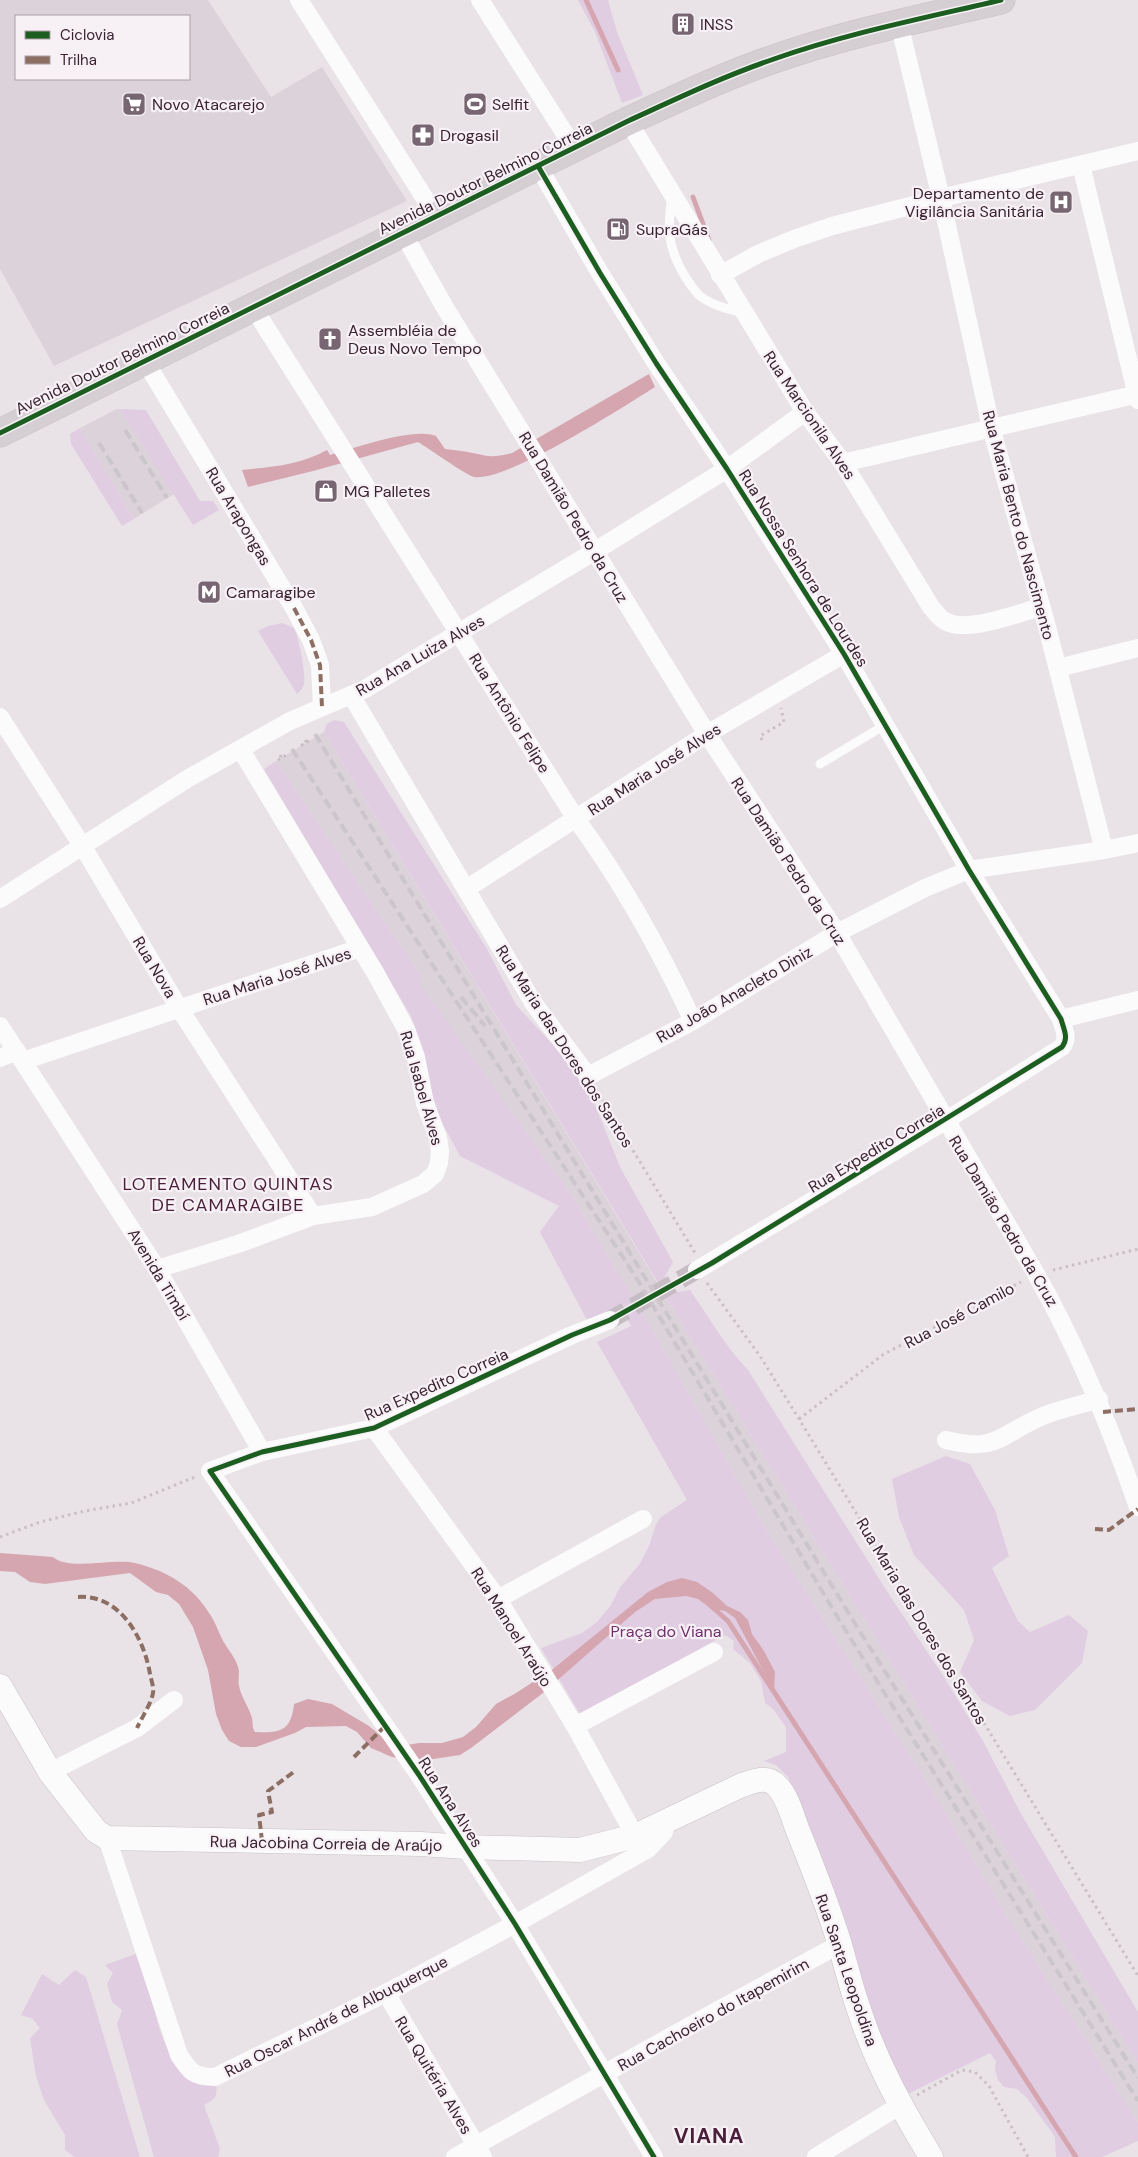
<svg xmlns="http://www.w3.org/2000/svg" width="1138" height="2157" font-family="'DM Sans',sans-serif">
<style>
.built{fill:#dcd3da;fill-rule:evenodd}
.green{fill:#e0cde1}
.water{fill:#d5a6b0}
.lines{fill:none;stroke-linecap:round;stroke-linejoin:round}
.stream{stroke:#d5a6b0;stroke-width:5}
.street-tunnel{stroke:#c6bcc3;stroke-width:18;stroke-dasharray:18 9;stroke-linecap:butt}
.secondary-casing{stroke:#c8c0c6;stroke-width:25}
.primary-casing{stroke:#c8c0c6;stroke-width:29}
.path{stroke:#c9c0c5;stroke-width:3;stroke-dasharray:2.5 4;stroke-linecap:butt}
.lane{stroke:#fcfbfc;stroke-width:9}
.street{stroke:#fcfbfc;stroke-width:18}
.secondary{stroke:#fcfbfc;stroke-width:24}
.primary{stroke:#d5ced2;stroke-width:28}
.rail{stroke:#cac6c9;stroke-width:4;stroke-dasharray:10 5;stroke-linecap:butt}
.quiet{stroke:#8d6e63;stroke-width:4;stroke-dasharray:8 4;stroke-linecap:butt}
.cycleway-casing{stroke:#f7f1f6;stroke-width:8}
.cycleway{stroke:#1b5e20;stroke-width:5}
.labels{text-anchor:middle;stroke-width:4.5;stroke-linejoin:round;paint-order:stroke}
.poi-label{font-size:16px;fill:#3a2231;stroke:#f7f1f6;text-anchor:start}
.street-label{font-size:16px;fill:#3a2231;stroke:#f7f1f6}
.park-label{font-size:16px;fill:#6f2f6c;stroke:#f7f1f6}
.neighbourhood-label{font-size:18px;letter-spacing:1px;fill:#4b1f39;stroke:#f7f1f6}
.district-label{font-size:21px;font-weight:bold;letter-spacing:1px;fill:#4b1f39;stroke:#f7f1f6}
</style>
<rect width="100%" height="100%" fill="#e9e3e8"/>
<g class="built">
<path d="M0,0H208L271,97L322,67L407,201L54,366L0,269ZM189,16V79H16V16Z"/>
<path d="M117,409H120L174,494L134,519L80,428Z"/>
<path d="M324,732L664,1294L1138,2063V2122L1002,1908L932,1790L763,1524L651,1327L572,1196L417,981L421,975L276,761Z"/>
</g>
<g class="green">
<path d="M578,0H608L617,32L643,95L622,103L595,32Z"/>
<path d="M120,409L146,410L200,501H213L219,510L193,525Z"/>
<path d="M80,428L134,519L122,526L71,444L70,434Z"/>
<path d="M282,623L294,628C299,638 306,674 304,684C303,689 300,691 297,694L258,631L268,626Z"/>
<path d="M334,720L344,722L487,949L516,1005L584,1078L621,1169L673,1262L660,1286L324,732L327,724Z"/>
<path d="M276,761L421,975L418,981L572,1196L651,1327L763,1524L932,1790L1002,1908L1138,2122V2141L1102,2157H1056L1055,2137L1027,2098L1017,2089L1004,2087L998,2080L995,2070L996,2061L990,2053L906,2095L883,2046L811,1832L788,1777L776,1765L764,1761L786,1752V1727L773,1709L765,1703L761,1681L750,1663L733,1649L734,1641L725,1635L580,1714L541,1648L582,1633L597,1622L611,1605L620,1587L639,1565L649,1546L656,1524L661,1517L687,1500L597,1342L631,1326L619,1306L587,1320L540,1232L559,1206L460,1156L440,1119L422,1062L411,1016L264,769Z"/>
<path d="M690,1290C709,1317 725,1346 748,1370L890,1596L942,1674L983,1741L1020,1812L1138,2012V2063L664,1294Z"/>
<path d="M946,1456L970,1464L995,1510L1009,1556L992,1568L1018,1621L1030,1632L1069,1615L1088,1631L1082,1663L1035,1710L1010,1716L982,1701L960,1672L974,1640L964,1610L914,1555L899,1517L892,1479Z"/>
<path d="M138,1953L161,2034L173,2061L216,2084C218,2097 215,2099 204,2105L220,2149L218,2157H154L117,2024L122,2010L112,2002L107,1984L113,1973L105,1965Z"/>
<path d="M75,1970L86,1977L140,2157H75L65,2150V2135L44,2100L36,2076L30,2038L40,2028L33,2019L21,2015L42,1974L59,1985Z"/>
</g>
<g class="water">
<path d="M649,374L655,387C625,406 505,483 474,477C466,475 428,448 418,442L313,471L248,487L242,470C272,467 300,465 327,450L330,455C355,448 413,427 436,436L445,449C451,450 456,450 461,451C485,454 487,460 512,453Z"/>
<path d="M0,1553L53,1557C68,1571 114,1558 135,1563C168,1571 194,1587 211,1616C217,1625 219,1635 225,1644C230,1653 237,1659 239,1671C239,1676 238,1681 239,1686C241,1697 249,1707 252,1718C253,1723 252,1728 255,1732C281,1733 291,1731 294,1704L308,1699L332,1704L369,1726L394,1747L419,1743H442L463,1737L476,1727L496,1704L516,1693L553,1669L648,1592L667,1582L682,1578L697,1582L713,1593L727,1606L740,1612L748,1620L752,1634L764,1651L775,1672L774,1691L735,1618L725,1611L710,1608L698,1599L686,1596L655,1599L635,1612L543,1693L471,1748L460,1755L420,1761L392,1757L371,1748L357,1732L346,1726L306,1727L295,1733L256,1747H241L229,1741L222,1730L216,1714L208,1670L193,1627L179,1604L168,1595L156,1592L130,1573L45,1584L30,1582L15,1572L0,1571Z"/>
</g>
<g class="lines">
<g class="stream">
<path d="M586,0L618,70"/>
<path d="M693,197L709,240"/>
<path d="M711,1606L728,1621L1076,2157"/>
</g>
<path class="street-tunnel" d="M610,1320L697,1270"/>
<g class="secondary-casing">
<path id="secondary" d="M0,1686L50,1772L96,1831L107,1838L421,1844L466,1847L580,1850L635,1836L742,1785C754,1781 768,1775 777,1786C788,1797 792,1816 798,1831C813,1868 828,1906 840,1945C846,1966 851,1987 858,2007C876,2063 901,2107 931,2157"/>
</g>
<g class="primary-casing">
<path id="primary" d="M0,433L628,121C676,99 724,76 774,59C848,33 925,18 1001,0"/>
</g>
<g class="path">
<path d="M305,740L306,742L302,745L312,739"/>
<path d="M762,740L760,736L784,722L781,708"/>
<path d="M280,755L281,757L278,760L288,754"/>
<path d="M596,1089L695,1253"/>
<path d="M1053,1270L1138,1249"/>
<path d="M707,1283L760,1356L799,1419L1138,1976"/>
<path d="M799,1419L884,1354L1021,1282"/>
<path d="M0,1537L40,1522L85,1511L131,1503L195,1477"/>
<path d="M917,2095L962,2070L975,2072L989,2086L1028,2157"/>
</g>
<g class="lane">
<path d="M672,196C667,230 667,247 686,278C690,284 695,292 700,296C713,306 729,309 744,313"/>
<path d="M820,764L885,725"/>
</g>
<g class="street">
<path d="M299,0L436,216"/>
<path d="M480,0L574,148"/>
<path d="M899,23L941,198L991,427L1046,623L1104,850"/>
<path d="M628,121L805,412L843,463L931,607C935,611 940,619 945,621C966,634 1018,613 1041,607"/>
<path d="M1081,165L1138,400"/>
<path d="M538,166L600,273L656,363L727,469L844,654L969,870L1061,1019C1064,1030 1069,1038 1062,1047L945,1121L697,1270"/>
<path d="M403,233L444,306L707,734L837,933L1036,1274C1078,1348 1110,1426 1138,1507"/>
<path d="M720,275L758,254L794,239L832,226L941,198L1138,151"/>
<path d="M253,307L576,819C623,883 660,950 693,1021"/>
<path d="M145,361L294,608L311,640L320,665L322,707"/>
<path d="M843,463L1138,394"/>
<path d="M1058,668L1138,648"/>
<path d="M351,695L534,1004L588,1076L693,1021L837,933L925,888L969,870L1104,850L1138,843"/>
<path d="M0,717L83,847L179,1008L313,1216"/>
<path d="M466,889L707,734L844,654"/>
<path d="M0,899L187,779L290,721L365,689L595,551L727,469L805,412"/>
<path d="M1061,1019L1138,1000"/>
<path d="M0,1026L157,1269L262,1452"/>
<path d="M0,1058L17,1051"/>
<path d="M23,1061L360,948"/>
<path d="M157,1269L238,1244L313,1216L372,1207L423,1184L435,1174L439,1163L440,1151L438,1138L425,1103L416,1057L406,1029L376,974L241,750"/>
<path d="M610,1320L572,1335L374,1428L262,1452L210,1471L419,1775L515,1924L654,2157"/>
<path d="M374,1428L498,1599L575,1726L635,1836"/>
<path d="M946,1440C998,1453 1000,1434 1043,1416C1060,1409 1081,1405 1099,1399"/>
<path d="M498,1599L643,1519"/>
<path d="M575,1726L714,1652"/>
<path d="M50,1772L137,1728L174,1700"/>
<path d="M107,1838L179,2055C190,2072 194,2077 215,2077L386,1993L515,1924L648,1849L664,1832L666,1822"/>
<path d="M386,1993L483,2157"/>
<path d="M455,2157L720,2009L840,1944"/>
<path d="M816,2157L899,2106"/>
</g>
<use href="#secondary" class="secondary"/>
<use href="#primary" class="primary"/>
<g class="rail">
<path d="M125,430L167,498"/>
<path d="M99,443L142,513"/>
<path d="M315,734L851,1617L1138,2078"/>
<path d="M292,749L637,1279L841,1623L1138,2101"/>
<path d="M461,997L485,1026"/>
</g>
<g class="quiet">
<path d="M294,608L311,640L320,665L322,707"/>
<path d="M1103,1412L1138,1409"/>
<path d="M1095,1529L1109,1530L1138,1509"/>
<path d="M78,1597C120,1594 144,1638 150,1674C151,1679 154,1687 153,1693C151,1704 142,1717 137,1728"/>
<path d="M354,1757L385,1726"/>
<path d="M262,1841L259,1815L272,1812L268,1791L295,1771"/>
</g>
<g class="cycleway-casing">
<g id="cycleway">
<path d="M538,166L600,273L656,363L727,469L844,654L969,870L1061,1019C1064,1030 1069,1038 1062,1047L712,1263L610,1320L572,1335L374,1428L262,1452L210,1471L419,1775L515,1924L654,2157"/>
<path d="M0,433L628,121C676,99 724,76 774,59C848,33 925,18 1001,0"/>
</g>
</g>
<use href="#cycleway" class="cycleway"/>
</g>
<defs>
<g id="building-square" transform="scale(1.25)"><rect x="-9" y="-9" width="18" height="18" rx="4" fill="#776671" stroke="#f7f1f6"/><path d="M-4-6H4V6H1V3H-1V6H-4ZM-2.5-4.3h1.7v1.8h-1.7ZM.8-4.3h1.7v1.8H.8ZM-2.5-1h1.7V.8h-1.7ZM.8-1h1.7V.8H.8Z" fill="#fff"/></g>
<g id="supermarket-square" transform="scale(1.25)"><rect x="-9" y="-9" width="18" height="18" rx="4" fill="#776671" stroke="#f7f1f6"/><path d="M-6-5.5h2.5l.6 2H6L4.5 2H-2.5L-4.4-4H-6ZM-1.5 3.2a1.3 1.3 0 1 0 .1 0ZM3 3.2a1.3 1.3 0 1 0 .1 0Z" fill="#fff"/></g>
<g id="stadium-square" transform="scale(1.25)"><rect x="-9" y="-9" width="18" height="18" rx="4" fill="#776671" stroke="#f7f1f6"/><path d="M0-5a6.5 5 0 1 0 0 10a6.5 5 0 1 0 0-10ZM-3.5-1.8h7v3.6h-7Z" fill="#fff"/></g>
<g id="pharmacy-square" transform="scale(1.25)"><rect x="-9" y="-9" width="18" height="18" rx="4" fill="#776671" stroke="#f7f1f6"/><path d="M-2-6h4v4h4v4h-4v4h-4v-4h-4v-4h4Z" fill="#fff"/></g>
<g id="hospital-square" transform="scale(1.25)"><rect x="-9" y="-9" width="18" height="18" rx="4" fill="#776671" stroke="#f7f1f6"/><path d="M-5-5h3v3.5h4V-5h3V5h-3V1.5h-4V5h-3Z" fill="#fff"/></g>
<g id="fuel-square" transform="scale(1.25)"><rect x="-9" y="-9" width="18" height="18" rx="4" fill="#776671" stroke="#f7f1f6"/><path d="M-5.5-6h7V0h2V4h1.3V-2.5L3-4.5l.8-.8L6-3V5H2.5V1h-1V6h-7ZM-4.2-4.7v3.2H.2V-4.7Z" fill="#fff"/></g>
<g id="church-square" transform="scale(1.25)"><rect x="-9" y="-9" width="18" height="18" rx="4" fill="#776671" stroke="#f7f1f6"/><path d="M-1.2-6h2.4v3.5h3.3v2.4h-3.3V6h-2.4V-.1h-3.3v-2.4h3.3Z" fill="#fff"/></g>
<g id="shop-square" transform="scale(1.25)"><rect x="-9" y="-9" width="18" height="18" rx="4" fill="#776671" stroke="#f7f1f6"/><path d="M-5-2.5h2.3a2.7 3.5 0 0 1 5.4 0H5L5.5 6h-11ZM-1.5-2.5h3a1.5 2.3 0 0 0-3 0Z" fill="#fff"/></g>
<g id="metro-square" transform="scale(1.25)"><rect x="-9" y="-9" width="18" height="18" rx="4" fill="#776671" stroke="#f7f1f6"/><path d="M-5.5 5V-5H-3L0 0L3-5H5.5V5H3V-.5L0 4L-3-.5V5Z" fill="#fff"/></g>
</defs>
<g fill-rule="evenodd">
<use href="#building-square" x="683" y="24"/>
<use href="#supermarket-square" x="134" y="104"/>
<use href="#stadium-square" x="475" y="104"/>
<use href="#pharmacy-square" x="423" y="135"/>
<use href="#hospital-square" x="1061" y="202"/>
<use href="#fuel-square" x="618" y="229"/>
<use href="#church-square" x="330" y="339"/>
<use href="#shop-square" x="326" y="491"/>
<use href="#metro-square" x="209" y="592"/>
</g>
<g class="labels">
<g class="poi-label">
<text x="700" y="30">INSS</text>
<text x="152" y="110">Novo Atacarejo</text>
<text x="492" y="110">Selfit</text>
<text x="440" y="141">Drogasil</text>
<text x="1044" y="199" text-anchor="end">Departamento de<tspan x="1044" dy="18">Vigilância Sanitária</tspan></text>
<text x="636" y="235">SupraGás</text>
<text x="348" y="336">Assembléia de<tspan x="348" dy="18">Deus Novo Tempo</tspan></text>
<text x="344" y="497">MG Palletes</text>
<text x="226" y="598">Camaragibe</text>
</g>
<g class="street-label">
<text transform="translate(485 178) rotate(-26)" y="6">Avenida Doutor Belmino Correia</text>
<text transform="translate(122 358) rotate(-26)" y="6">Avenida Doutor Belmino Correia</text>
<text transform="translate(810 415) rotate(56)" y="6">Rua Marcionila Alves</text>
<text transform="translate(239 516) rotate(59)" y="6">Rua Arapongas</text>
<text transform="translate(574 517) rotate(59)" y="6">Rua Damião Pedro da Cruz</text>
<text transform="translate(1019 525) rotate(75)" y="6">Rua Maria Bento do Nascimento</text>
<text transform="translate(804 568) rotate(58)" y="6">Rua Nossa Senhora de Lourdes</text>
<text transform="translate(420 655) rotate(-30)" y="6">Rua Ana Luiza Alves</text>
<text transform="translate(510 713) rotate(58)" y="6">Rua Antônio Felipe</text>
<text transform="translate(654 769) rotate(-33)" y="6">Rua Maria José Alves</text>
<text transform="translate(789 861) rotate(57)" y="6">Rua Damião Pedro da Cruz</text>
<text transform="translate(155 967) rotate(59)" y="6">Rua Nova</text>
<text transform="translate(277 976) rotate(-18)" y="6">Rua Maria José Alves</text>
<text transform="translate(734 994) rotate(-30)" y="6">Rua João Anacleto Diniz</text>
<text transform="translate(565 1046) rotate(57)" y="6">Rua Maria das Dores dos Santos</text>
<text transform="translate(422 1088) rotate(74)" y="6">Rua Isabel Alves</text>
<text transform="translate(876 1148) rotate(-31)" y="6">Rua Expedito Correia</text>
<text transform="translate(1004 1221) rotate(59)" y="6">Rua Damião Pedro da Cruz</text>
<text transform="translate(159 1274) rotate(59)" y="6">Avenida Timbí</text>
<text transform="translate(959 1315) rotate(-28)" y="6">Rua José Camilo</text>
<text transform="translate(436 1384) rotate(-24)" y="6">Rua Expedito Correia</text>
<text transform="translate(922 1621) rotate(59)" y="6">Rua Maria das Dores dos Santos</text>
<text transform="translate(512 1627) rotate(58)" y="6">Rua Manoel Araújo</text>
<text transform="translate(451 1802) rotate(57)" y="6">Rua Ana Alves</text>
<text transform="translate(326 1843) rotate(1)" y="6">Rua Jacobina Correia de Araújo</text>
<text transform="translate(847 1970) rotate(71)" y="6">Rua Santa Leopoldina</text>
<text transform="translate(713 2014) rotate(-29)" y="6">Rua Cachoeiro do Itapemirim</text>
<text transform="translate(336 2016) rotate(-27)" y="6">Rua Oscar André de Albuquerque</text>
<text transform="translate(434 2075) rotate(59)" y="6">Rua Quitéria Alves</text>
</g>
<g class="park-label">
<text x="666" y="1637">Praça do Viana</text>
</g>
<g class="neighbourhood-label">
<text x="228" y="1190">LOTEAMENTO QUINTAS<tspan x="228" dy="21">DE CAMARAGIBE</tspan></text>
</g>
<g class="district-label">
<text x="709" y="2143">VIANA</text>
</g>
</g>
<rect x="15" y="15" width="175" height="65" fill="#f7f1f6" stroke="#ab9ea7"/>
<rect x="25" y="31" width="25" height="8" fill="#1b5e20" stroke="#ab9ea7"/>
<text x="60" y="40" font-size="15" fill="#3a2231">Ciclovia</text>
<rect x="25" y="56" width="25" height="8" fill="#8d6e63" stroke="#ab9ea7"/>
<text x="60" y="65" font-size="15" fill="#3a2231">Trilha</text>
</svg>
